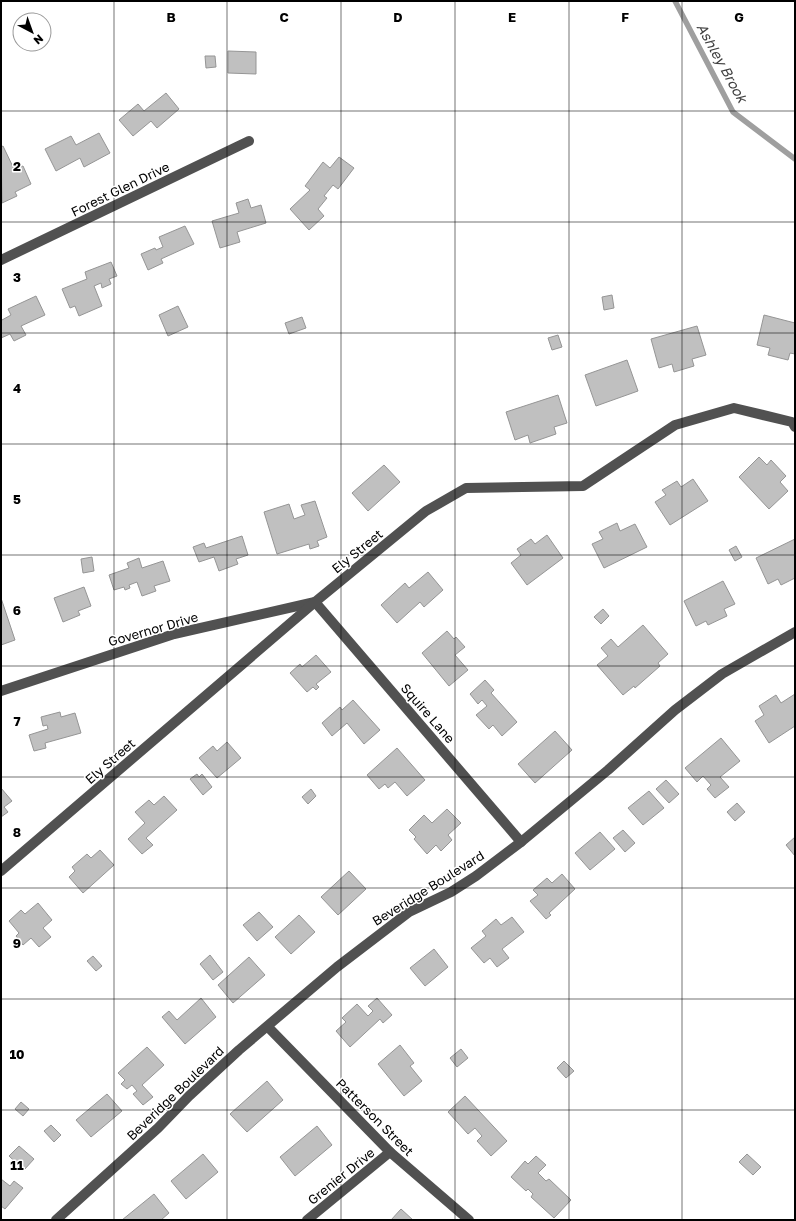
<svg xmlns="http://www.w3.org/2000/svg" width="796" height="1221" font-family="'Golos Text',sans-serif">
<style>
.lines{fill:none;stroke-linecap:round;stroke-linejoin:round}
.stream{stroke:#9f9f9f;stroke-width:5.5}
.building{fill:#c0c0c0;stroke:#959595}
.minor{stroke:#515151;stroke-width:10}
.grid{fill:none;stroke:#000;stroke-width:1;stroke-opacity:0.55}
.labels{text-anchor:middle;stroke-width:3;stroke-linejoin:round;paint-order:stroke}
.street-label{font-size:13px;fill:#000;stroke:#fff}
.water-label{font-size:14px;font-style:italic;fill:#404040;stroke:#fff}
.grid-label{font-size:13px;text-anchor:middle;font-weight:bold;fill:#000;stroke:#fff;stroke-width:3;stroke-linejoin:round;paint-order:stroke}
</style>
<rect width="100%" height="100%" fill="#fff"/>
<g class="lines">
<path class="stream" d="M675,1L733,112L795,159"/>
</g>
<g class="building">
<path d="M228,51L256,52V74L228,73Z"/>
<path d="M205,56H215L216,67L206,68Z"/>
<path d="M166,93L179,109L157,128L151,121L133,136L119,120L138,104L144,111Z"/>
<path d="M99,133L110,153L84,167L80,158L56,171L45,149L71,136L76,145Z"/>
<path d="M3,146L14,169L23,166L31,184L15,192L17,196L2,203L1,147Z"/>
<path d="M339,157L354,168L338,189L333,185L324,196L327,198L318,209L324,216L309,230L290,209L310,190L305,186L323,162L330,168Z"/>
<path d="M248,199L251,208L261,205L266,223L237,232L240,242L220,248L212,221L239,213L236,203Z"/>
<path d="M185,226L194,244L161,259L163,263L148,270L141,254L155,248L156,250L163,247L159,237Z"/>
<path d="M111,262L117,276L109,279L111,284L102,288L101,283L94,286L102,306L79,316L75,306L70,308L62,289L87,279L85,272Z"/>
<path d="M612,295L614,308L604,310L602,297Z"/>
<path d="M36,296L45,315L21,326L26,335L14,341L10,334L1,338V318L2,320L11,315L8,309Z"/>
<path d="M178,306L188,327L168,336L159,315Z"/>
<path d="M764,315L795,323V354L790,353L788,360L768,355L770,348L757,345Z"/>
<path d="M302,317L306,328L289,334L285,323Z"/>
<path d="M697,326L706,355L692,359L694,366L674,372L672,364L659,368L651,339Z"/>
<path d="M558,335L562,347L552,350L548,338Z"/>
<path d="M627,360L638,391L596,406L585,375Z"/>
<path d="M558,395L567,423L554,427L556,434L530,443L528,435L515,440L506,412Z"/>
<path d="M759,457L767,465L771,460L786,476L780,482L788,491L769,509L739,477Z"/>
<path d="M384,465L400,482L368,511L352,493Z"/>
<path d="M693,479L708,501L670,525L655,502L666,495L662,490L677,481L681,487Z"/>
<path d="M315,501L327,537L317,541L319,546L310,549L309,544L277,554L264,512L289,504L294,519L305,515L301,505Z"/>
<path d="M617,523L620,531L635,524L647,547L604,568L592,544L603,539L599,532Z"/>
<path d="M547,535L563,558L527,585L511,563L521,555L517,549L531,539L535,544Z"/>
<path d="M242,536L248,555L236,559L238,564L219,571L214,557L199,562L193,547L204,543L206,548Z"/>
<path d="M795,539V578L781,585L778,579L768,584L756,558Z"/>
<path d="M736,546L742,557L735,561L729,550Z"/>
<path d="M92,557L94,571L83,573L81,559Z"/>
<path d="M139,558L142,568L163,561L170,581L154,586L156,591L142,596L137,582L129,585L130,588L125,590L124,587L114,590L109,575L129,568L127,563Z"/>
<path d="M428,572L443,590L424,607L420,602L397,623L381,605L405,583L409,588Z"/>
<path d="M723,581L735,604L724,609L727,616L708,625L706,621L696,626L684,601Z"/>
<path d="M84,587L91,606L78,611L80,615L63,622L54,598Z"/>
<path d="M1,598L15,640L1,645Z"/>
<path d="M603,609L609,616L601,624L594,617Z"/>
<path d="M643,625L668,654L658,663L660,666L635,688L634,686L623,695L597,665L608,656L601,648L611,639L618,647Z"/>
<path d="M447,631L454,639L456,637L465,647L455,655L468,670L449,686L422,653Z"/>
<path d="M316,655L331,672L316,684L319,687L316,690L313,687L307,692L290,673L300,664L302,667Z"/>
<path d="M485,680L494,690L491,693L517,722L502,736L493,725L489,729L476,715L487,706L482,700L478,704L470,694Z"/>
<path d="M795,694V726L769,743L755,721L764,715L759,706L776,695L781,703Z"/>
<path d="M353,700L380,730L364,744L347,723L332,736L322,723L340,707L342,710Z"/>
<path d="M60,712L61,717L75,713L81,733L45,743L46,748L34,751L29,735L48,729L47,725L43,726L41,717Z"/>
<path d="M555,731L572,750L535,783L518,764Z"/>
<path d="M721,738L740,761L720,777L729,787L715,798L707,789L711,785L703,776L697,782L685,768Z"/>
<path d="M227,742L241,758L217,778L199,758L213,746L217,751Z"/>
<path d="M397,748L425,780L407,796L395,782L388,788L385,784L379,789L367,775Z"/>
<path d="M197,774L199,777L202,774L212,787L203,795L190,779Z"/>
<path d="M666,780L679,794L669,803L656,789Z"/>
<path d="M1,788L12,801L4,807L8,812L1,817Z"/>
<path d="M311,789L316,796L308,804L302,797Z"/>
<path d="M649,791L664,808L643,825L628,808Z"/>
<path d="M164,796L177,810L146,838L153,845L142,854L128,839L145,823L135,812L149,800L154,805Z"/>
<path d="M737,803L745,812L735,821L727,812Z"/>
<path d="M447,809L461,823L448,835L452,840L441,851L436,845L427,854L414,839L416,837L409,830L424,815L432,823Z"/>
<path d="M623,830L635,843L625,852L613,838Z"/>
<path d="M600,832L615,849L590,870L575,853Z"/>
<path d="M795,837V856L786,845Z"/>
<path d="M100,850L114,865L83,893L69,877L75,871L72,867L87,854L91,858Z"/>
<path d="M349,871L366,889L338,915L321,897Z"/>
<path d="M562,874L575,889L549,913L551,915L546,919L530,901L538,895L533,890L547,878L552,883Z"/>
<path d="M38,903L52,920L43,928L51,937L39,947L31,938L23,945L16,936L19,933L9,921L21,910L25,914Z"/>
<path d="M259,912L273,927L257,941L243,925Z"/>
<path d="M299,915L315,932L291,954L275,937Z"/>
<path d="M512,917L524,932L502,949L509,958L497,967L490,958L484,963L471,948L486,936L482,931L496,919L501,925Z"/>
<path d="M434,949L448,967L425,986L410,968Z"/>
<path d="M210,955L223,972L213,980L200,964Z"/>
<path d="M93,956L102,966L96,971L87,961Z"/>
<path d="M249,957L265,975L233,1003L218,985Z"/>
<path d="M201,998L216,1017L185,1044L162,1017L169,1011L177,1020Z"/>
<path d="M377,998L392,1015L383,1023L380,1019L350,1047L336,1031L346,1022L342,1018L357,1004L368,1016L373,1011L368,1006Z"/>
<path d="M400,1045L414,1063L410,1066L422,1081L404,1096L378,1064Z"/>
<path d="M147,1047L164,1065L142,1085L153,1097L143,1105L133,1094L137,1091L132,1085L127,1089L121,1084L125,1080L118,1073Z"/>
<path d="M461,1049L468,1058L457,1067L450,1058Z"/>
<path d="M564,1061L574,1071L566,1078L557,1068Z"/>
<path d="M267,1081L283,1100L247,1132L230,1114Z"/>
<path d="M107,1094L122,1111L91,1137L76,1120Z"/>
<path d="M465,1096L507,1141L491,1156L477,1141L482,1136L475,1128L468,1134L448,1112Z"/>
<path d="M21,1102L29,1109L23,1116L15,1109Z"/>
<path d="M51,1125L61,1135L54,1142L44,1131Z"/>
<path d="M317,1126L332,1145L295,1176L280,1157Z"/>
<path d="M19,1146L34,1159L24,1170L9,1156Z"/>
<path d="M203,1154L218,1172L186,1199L171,1181Z"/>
<path d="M747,1154L761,1167L753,1175L739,1162Z"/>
<path d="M536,1156L546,1165L538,1173L546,1181L549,1179L571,1200L554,1218L531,1197L533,1194L528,1189L526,1191L511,1177L525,1161L528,1164Z"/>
<path d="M1,1179L10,1186L14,1181L23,1188L5,1209L1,1206Z"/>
<path d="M154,1194L169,1213L161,1220H122Z"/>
<path d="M401,1209L413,1220H391Z"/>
</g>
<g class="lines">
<g class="minor">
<path d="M1,260L249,141"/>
<path d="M1,691L174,634L315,602L521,842"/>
<path d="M1,871L315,602L426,511L466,488L583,486L675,425L734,408L792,422L795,427"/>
<path d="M268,1027L390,1152L469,1220"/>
<path d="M56,1220L158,1128L189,1096L239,1050L337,967L409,912L451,892L476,876L521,842L608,770L675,710L722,674L795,632"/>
<path d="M307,1220L390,1152"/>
</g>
</g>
<path class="grid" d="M114,1V1220M227,1V1220M341,1V1220M455,1V1220M569,1V1220M682,1V1220M1,111H795M1,222H795M1,333H795M1,444H795M1,555H795M1,666H795M1,777H795M1,888H795M1,999H795M1,1110H795"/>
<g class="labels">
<g class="street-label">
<text transform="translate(120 189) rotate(-26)" y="5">Forest Glen Drive</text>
<text transform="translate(357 551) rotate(-39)" y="5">Ely Street</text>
<text transform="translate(153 629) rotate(-16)" y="5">Governor Drive</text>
<text transform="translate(428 713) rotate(49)" y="5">Squire Lane</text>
<text transform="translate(110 761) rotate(-41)" y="5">Ely Street</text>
<text transform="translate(428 888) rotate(-32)" y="5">Beveridge Boulevard</text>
<text transform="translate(175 1093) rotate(-44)" y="5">Beveridge Boulevard</text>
<text transform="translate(375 1117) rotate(45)" y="5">Patterson Street</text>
<text transform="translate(341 1176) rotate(-39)" y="5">Grenier Drive</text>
</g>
<g class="water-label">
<text transform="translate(722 63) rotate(61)" y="5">Ashley Brook</text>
</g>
</g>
<g class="grid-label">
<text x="171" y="22">B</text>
<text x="284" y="22">C</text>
<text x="398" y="22">D</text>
<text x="512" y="22">E</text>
<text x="625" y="22">F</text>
<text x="739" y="22">G</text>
<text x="17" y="171">2</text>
<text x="17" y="282">3</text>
<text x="17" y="393">4</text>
<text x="17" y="504">5</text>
<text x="17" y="615">6</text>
<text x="17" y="726">7</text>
<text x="17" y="837">8</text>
<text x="17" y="948">9</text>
<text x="17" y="1059">10</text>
<text x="17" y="1170">11</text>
</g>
<rect width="796" height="1221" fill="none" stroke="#000000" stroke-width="4"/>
<g transform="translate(32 32) rotate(139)"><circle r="19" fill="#ffffff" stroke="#999999"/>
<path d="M0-3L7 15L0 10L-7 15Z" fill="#000000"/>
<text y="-6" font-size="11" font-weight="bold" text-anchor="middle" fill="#000000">N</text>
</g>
</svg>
